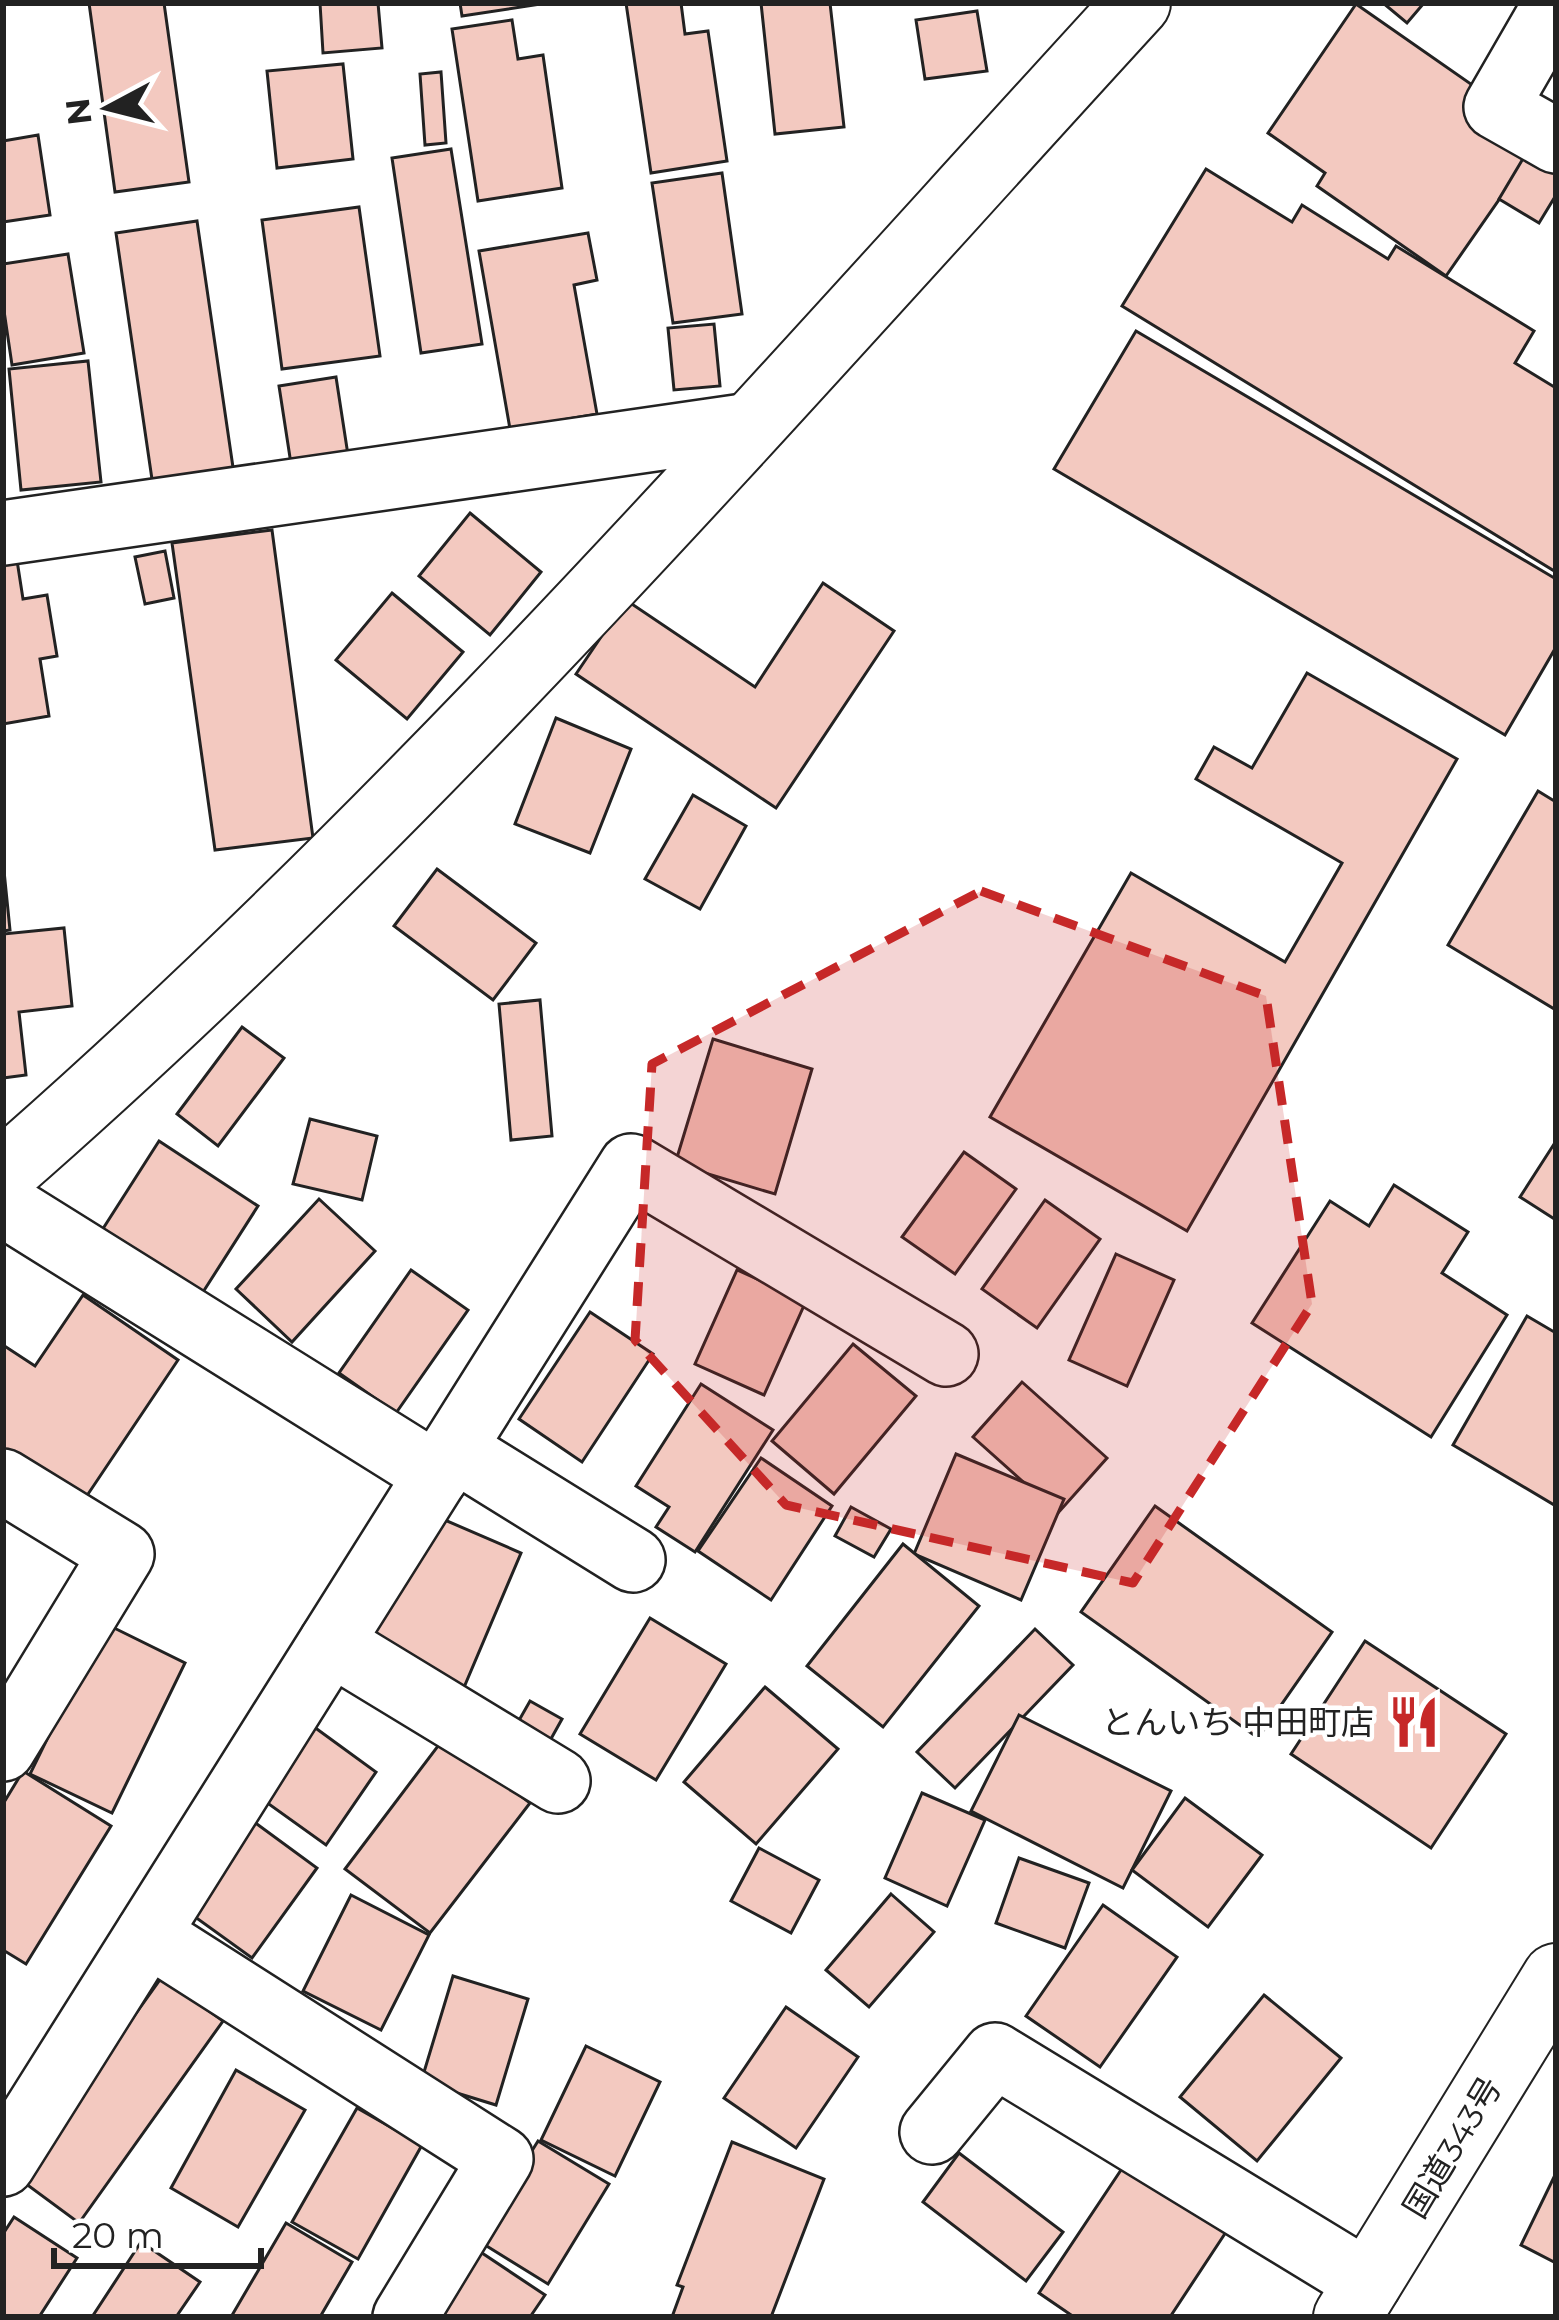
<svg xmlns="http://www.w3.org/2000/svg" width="1559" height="2320" font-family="Montserrat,'Noto Sans JP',sans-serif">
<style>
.building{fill:#f3c9c0;stroke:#222;stroke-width:3}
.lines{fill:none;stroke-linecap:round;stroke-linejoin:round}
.minor-casing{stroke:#222;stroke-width:68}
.tertiary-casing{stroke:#222;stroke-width:70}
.trunk-casing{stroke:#222;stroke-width:70}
.minor{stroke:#fff;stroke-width:63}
.tertiary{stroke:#fff;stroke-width:66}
.trunk{stroke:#fff;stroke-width:66}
.marked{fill:#c62828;fill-opacity:0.2;stroke:#c62828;stroke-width:9;stroke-dasharray:24 15;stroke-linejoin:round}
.labels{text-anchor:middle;stroke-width:9;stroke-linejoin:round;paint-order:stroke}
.poi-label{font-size:33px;fill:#222;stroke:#fff;text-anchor:end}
.street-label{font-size:33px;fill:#222;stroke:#fff}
</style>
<rect width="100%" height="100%" fill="#fff"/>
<g class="building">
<path d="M89,3H164L189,182L115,192Z"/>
<path d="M320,3H378L382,48L323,53Z"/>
<path d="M460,3H547L462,16Z"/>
<path d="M626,3H681L685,34L708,31L727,161L651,173Z"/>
<path d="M761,3H830L844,127L775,134Z"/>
<path d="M1383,3H1424L1407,23Z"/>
<path d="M1356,4L1544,135L1446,276L1317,186L1325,173L1268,133Z"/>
<path d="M977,11L987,71L925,79L916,20Z"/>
<path d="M512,20L518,59L543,55L562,188L478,201L452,29Z"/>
<path d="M343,64L353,159L277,168L267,71Z"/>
<path d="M441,72L446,143L425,145L420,74Z"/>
<path d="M38,135L50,215L3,222V141Z"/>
<path d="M451,149L482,344L421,353L392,158Z"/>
<path d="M1527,152L1556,169V195L1539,223L1499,199Z"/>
<path d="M1206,169L1292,222L1302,205L1388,259L1396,246L1534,331L1515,363L1556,388V572L1122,306Z"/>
<path d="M722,173L742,314L673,323L652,183Z"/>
<path d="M359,207L380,356L282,369L262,220Z"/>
<path d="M197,221L235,481L154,493L116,233Z"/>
<path d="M588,233L597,280L574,285L597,414L510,429L479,251Z"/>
<path d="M68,254L84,353L12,365L3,304V264Z"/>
<path d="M714,324L720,386L674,390L668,328Z"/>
<path d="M1136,331L1556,579V647L1505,735L1054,469Z"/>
<path d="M88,361L101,482L21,490L9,369Z"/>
<path d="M336,377L348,455L291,464L279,386Z"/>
<path d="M470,513L541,572L490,635L419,576Z"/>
<path d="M272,530L313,838L215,850L172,543Z"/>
<path d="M14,541L23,599L47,595L57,656L40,659L49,716L3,724V543Z"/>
<path d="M165,551L174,598L145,604L135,557Z"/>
<path d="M823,583L894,631L776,808L576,674L626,600L755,687Z"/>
<path d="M392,593L463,652L407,719L336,660Z"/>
<path d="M1307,673L1457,759L1187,1231L990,1117L1131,873L1285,962L1342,863L1196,779L1214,747L1252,768Z"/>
<path d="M556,718L631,749L590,853L515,824Z"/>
<path d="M1538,791L1556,802V1010L1448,945Z"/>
<path d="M693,795L746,826L700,909L645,879Z"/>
<path d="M3,861L10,930L3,931Z"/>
<path d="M437,869L536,943L493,1000L394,926Z"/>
<path d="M64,928L72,1006L19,1012L26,1075L3,1078V934Z"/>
<path d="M540,1000L552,1136L511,1140L499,1004Z"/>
<path d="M242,1027L284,1058L218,1146L177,1114Z"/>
<path d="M713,1039L812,1069L775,1194L675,1164Z"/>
<path d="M310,1119L377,1136L362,1200L293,1184Z"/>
<path d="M159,1141L258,1206L196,1303L97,1238Z"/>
<path d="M1556,1141V1220L1520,1197Z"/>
<path d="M964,1152L1016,1189L955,1274L902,1237Z"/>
<path d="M1394,1185L1468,1232L1442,1273L1507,1315L1431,1437L1252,1323L1330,1201L1369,1226Z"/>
<path d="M319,1199L375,1251L292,1342L236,1289Z"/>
<path d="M1045,1200L1100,1239L1037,1328L982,1289Z"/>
<path d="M1116,1254L1174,1280L1127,1386L1069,1360Z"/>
<path d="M411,1270L468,1310L396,1413L339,1373Z"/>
<path d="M737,1270L806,1301L764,1395L695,1364Z"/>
<path d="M83,1295L178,1360L80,1506L3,1454V1345L35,1366Z"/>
<path d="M590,1312L653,1354L582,1462L519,1419Z"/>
<path d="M1527,1316L1556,1333V1506L1453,1445Z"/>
<path d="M853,1344L916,1396L834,1494L772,1441Z"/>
<path d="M1022,1382L1107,1458L1058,1513L973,1437Z"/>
<path d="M701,1384L773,1430L695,1552L656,1527L669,1507L636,1486Z"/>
<path d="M956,1454L1064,1499L1021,1600L914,1554Z"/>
<path d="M761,1458L832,1506L771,1600L698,1551Z"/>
<path d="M1155,1506L1332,1632L1258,1738L1081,1612Z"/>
<path d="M851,1507L891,1529L874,1557L835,1536Z"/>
<path d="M424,1511L521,1553L462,1692L365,1649Z"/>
<path d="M903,1544L979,1606L883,1727L807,1666Z"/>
<path d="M650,1618L726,1664L656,1780L580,1734Z"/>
<path d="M104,1623L185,1663L112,1813L30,1774Z"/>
<path d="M1035,1629L1073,1665L955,1788L917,1752Z"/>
<path d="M1365,1641L1506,1734L1431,1848L1291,1754Z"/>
<path d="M765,1687L838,1749L756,1844L684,1782Z"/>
<path d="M530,1701L562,1719L537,1764L505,1745Z"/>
<path d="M1019,1715L1171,1791L1123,1888L971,1811Z"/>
<path d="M310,1724L376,1772L326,1845L259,1797Z"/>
<path d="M444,1738L530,1803L430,1933L345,1869Z"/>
<path d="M23,1771L111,1826L26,1964L3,1950V1804Z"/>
<path d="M922,1793L985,1820L947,1906L885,1878Z"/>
<path d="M1185,1798L1262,1855L1208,1927L1132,1870Z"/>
<path d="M250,1819L317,1868L252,1958L184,1909Z"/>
<path d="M759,1848L819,1880L791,1933L731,1901Z"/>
<path d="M1019,1858L1089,1883L1065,1948L996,1923Z"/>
<path d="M891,1894L934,1932L869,2007L826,1970Z"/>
<path d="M351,1895L429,1935L381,2030L303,1991Z"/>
<path d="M1103,1905L1177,1957L1100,2067L1026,2016Z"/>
<path d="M453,1976L528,1999L496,2105L421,2082Z"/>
<path d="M162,1977L223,2021L79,2223L18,2178Z"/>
<path d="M1264,1995L1341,2058L1257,2161L1180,2097Z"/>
<path d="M786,2007L858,2057L796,2148L724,2098Z"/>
<path d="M586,2046L660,2082L615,2176L541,2140Z"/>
<path d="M236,2070L305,2110L238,2227L171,2188Z"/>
<path d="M357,2108L422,2145L358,2259L292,2222Z"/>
<path d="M538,2141L609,2184L548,2284L477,2240Z"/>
<path d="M732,2142L824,2179L771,2317H672L683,2287L677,2285Z"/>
<path d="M959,2153L1063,2232L1026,2281L923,2202Z"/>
<path d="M1129,2158L1230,2226L1170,2317H1074L1039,2293Z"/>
<path d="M1556,2173V2263L1521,2245Z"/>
<path d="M14,2217L77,2258L39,2317H3V2234Z"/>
<path d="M286,2223L352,2262L320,2317H231Z"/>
<path d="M141,2242L200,2282L176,2317H92Z"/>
<path d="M476,2249L545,2295L530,2317H431Z"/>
</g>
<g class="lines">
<g class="minor-casing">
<g id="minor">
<path d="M1556,3L1496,107L1556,141"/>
<path d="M3,533L751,425"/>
<path d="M3,1204L437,1475"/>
<path d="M454,1449L633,1560"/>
<path d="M3,1481L122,1554L3,1749"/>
<path d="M331,1643L558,1781"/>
<path d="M148,1934L501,2159L405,2317"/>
<path d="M932,2132L995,2055L1369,2283"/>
<path d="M3,2164L631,1166L946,1354"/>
</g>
</g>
<g class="tertiary-casing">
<path id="tertiary" d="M3,1173C413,815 770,403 1137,3"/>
</g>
<g class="trunk-casing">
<path id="trunk" d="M1347,2317L1556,1977"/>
</g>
<use href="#minor" class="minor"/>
<use href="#tertiary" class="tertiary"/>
<use href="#trunk" class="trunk"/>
</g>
<path class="marked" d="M981,891L1266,996L1312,1304L1133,1583L786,1505L635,1340L652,1064Z"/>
<defs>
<g id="restaurant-bare" transform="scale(4.14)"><path d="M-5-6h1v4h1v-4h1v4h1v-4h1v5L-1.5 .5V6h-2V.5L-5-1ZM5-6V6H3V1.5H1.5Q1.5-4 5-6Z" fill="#c62828" stroke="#fff" stroke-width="2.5" paint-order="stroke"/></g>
</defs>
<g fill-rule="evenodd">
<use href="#restaurant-bare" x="1414" y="1722"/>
</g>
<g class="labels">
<g class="poi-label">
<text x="1374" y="1734">とんいち 中田町店</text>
</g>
<g class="street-label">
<text transform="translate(1452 2147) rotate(-59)" y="12">国道343号</text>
</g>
</g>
<rect width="1559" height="2320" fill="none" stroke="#222222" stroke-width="12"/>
<g transform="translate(108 108) rotate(263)" stroke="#ffffff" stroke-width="9" paint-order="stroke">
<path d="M0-9L21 45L0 30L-21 45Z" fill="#222222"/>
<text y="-18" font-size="33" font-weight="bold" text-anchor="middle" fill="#222222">N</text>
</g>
<path d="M54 2248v18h207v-18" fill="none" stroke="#222222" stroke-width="6"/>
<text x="72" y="2248" font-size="36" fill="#222222" stroke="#ffffff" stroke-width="9" paint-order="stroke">20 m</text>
</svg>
